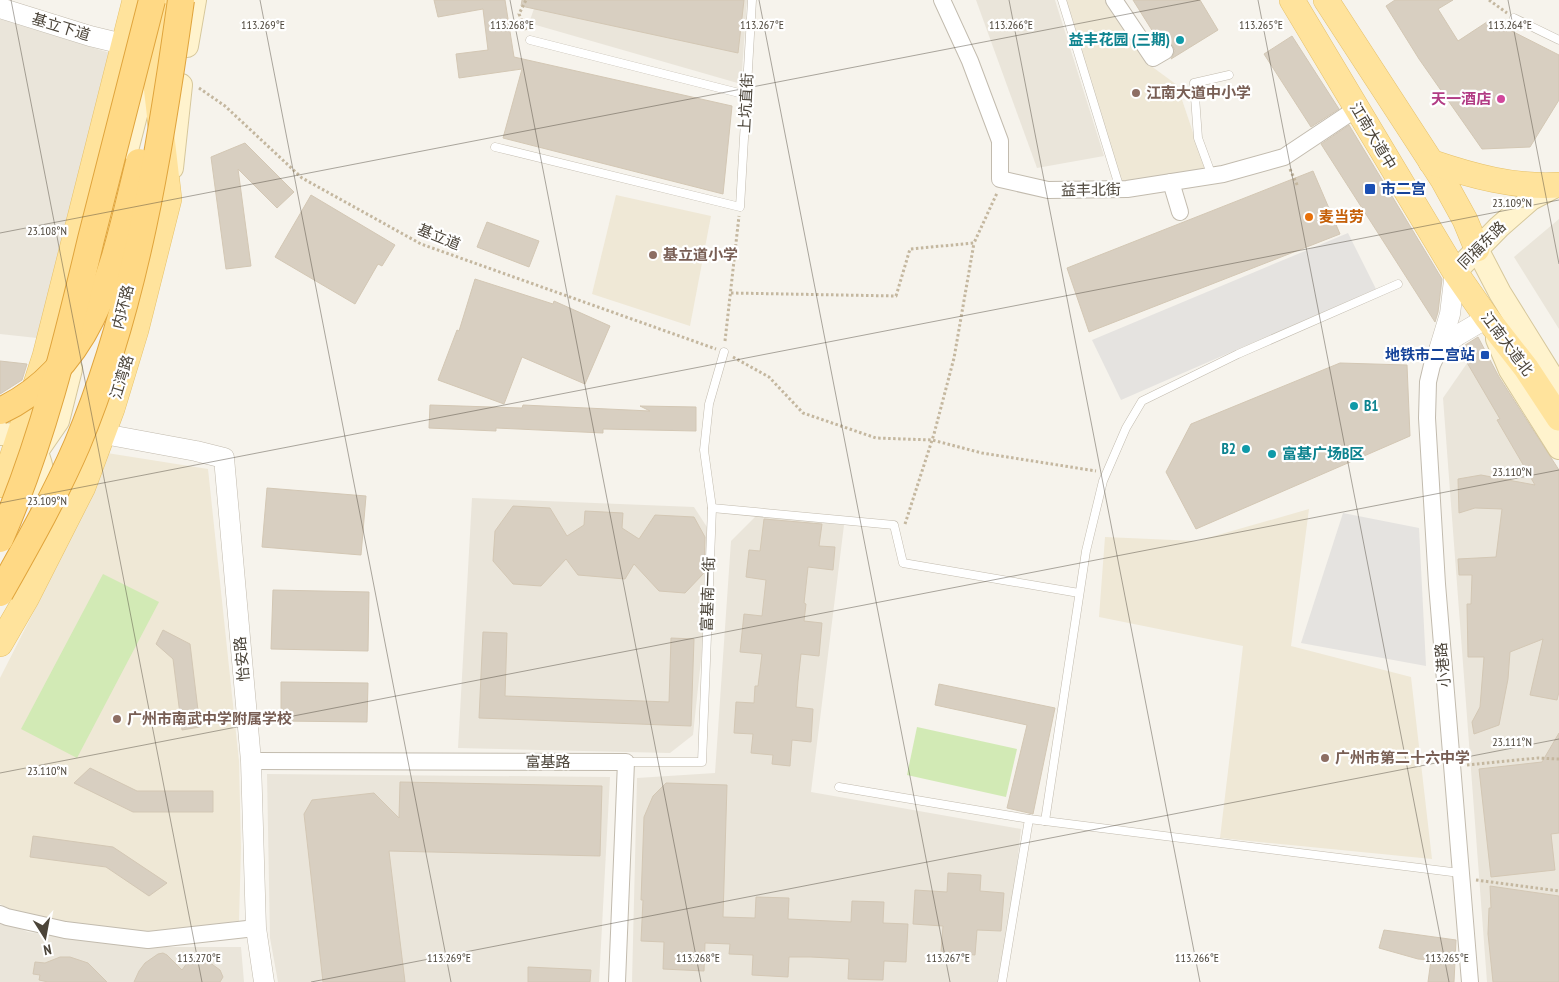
<svg xmlns="http://www.w3.org/2000/svg" width="1559" height="982" font-family="'PT Sans Narrow','Noto Sans SC',sans-serif">
<style>
.residential{fill:#eae5da}
.education{fill:#efe8d6}
.green{fill:#d2eab5}
.parking{fill:#e5e3e0}
.building{fill:#d8cfc1;stroke:#d3c7b4}
.lines{fill:none;stroke-linecap:round;stroke-linejoin:round}
.service-casing{stroke:#c2bbae;stroke-width:9}
.minor-casing{stroke:#c2bbae;stroke-width:18}
.tertiary-casing{stroke:#c2bbae;stroke-width:21}
.secondary-casing{stroke:#d6c79b;stroke-width:24}
.primary-casing{stroke:#e6c16a;stroke-width:26}
.path{stroke:#c4b79f;stroke-width:3;stroke-dasharray:2.5 2.5;stroke-linecap:butt}
.service{stroke:#fff;stroke-width:8}
.minor{stroke:#fff;stroke-width:16}
.tertiary{stroke:#fff;stroke-width:20}
.secondary{stroke:#fff3cd;stroke-width:22}
.primary{stroke:#ffe39c;stroke-width:25}
.trunk-bridge-casing{stroke:#e0a43c;stroke-width:28;stroke-linecap:butt}
.trunk-bridge{stroke:#ffd985;stroke-width:26}
.ticks{fill:none;stroke:#4b4439;stroke-width:1;stroke-opacity:0.45}
.culture-dot{fill:#0f9aa8;stroke:#fff;stroke-width:2}
.education-dot{fill:#8d6e63;stroke:#fff;stroke-width:2}
.hotel-dot{fill:#d1479c;stroke:#fff;stroke-width:2}
.transit-dot{fill:#1a4fb4;stroke:#fff;stroke-width:2}
.food-dot{fill:#e8710a;stroke:#fff;stroke-width:2}
.labels{text-anchor:middle;stroke-width:4.5;stroke-linejoin:round;paint-order:stroke}
.street-label{font-size:15px;fill:#4b4439;stroke:#fff}
.culture-label{font-size:15px;font-weight:bold;fill:#0d838f;stroke:#fff;text-anchor:end}
.education-label{font-size:15px;font-weight:bold;fill:#785e54;stroke:#fff;text-anchor:start}
.hotel-label{font-size:15px;font-weight:bold;fill:#b23c85;stroke:#fff;text-anchor:end}
.transit-label{font-size:15px;font-weight:bold;fill:#164399;stroke:#fff;text-anchor:start}
.food-label{font-size:15px;font-weight:bold;fill:#c56008;stroke:#fff;text-anchor:start}
.ticks-label{font-size:12px;text-anchor:middle;fill:#4b4439;stroke:#fff;stroke-width:4.5;stroke-linejoin:round;paint-order:stroke}
</style>
<rect width="100%" height="100%" fill="#f6f3ec"/>
<g class="residential">
<path d="M537,0H747L741,84L529,23Z"/>
<path d="M976,0H1055L1104,156L1037,168Z"/>
<path d="M0,19L110,53L37,338L0,334Z"/>
<path d="M1559,219V329L1514,257Z"/>
<path d="M1479,346L1559,476V982H1487L1443,398Z"/>
<path d="M472,498L694,507L714,538L693,735L670,753L458,748Z"/>
<path d="M757,515L844,525L811,792L1021,829L1004,982H632L637,778L715,773L731,541Z"/>
<path d="M267,774L610,777L599,982H278L270,938Z"/>
<path d="M0,921L28,932L136,947H241L244,982H0Z"/>
</g>
<g class="education">
<path d="M1064,0H1110L1147,63L1177,85L1207,174L1122,186Z"/>
<path d="M616,195L711,216L690,326L592,294Z"/>
<path d="M107,453L208,469L239,761L241,847L239,921L149,933L25,916L0,904V678L55,570Z"/>
<path d="M1309,509L1291,646L1411,677L1432,859L1220,838L1243,646L1099,617L1105,537L1197,541Z"/>
</g>
<g class="green">
<path d="M103,574L159,602L77,758L21,729Z"/>
<path d="M917,727L1017,749L1006,797L907,775Z"/>
</g>
<g class="parking">
<path d="M1348,233L1376,289L1121,400L1092,340Z"/>
<path d="M1343,513L1419,528L1426,666L1301,643Z"/>
</g>
<g class="building">
<path d="M434,0H505L514,57L732,106L723,194L503,138L522,69L459,78L456,54L488,50L483,9L438,17Z"/>
<path d="M522,0H744L738,53L521,6Z"/>
<path d="M1133,0H1200L1218,30L1171,59L1175,51L1173,46L1165,41L1160,43Z"/>
<path d="M1395,0H1453L1438,9L1458,41L1490,20L1559,55V100L1530,147L1482,149L1419,59L1386,6Z"/>
<path d="M1292,36L1339,109L1311,127L1264,54Z"/>
<path d="M1349,125L1442,279L1438,312L1435,322L1321,144Z"/>
<path d="M245,143L294,192L277,208L238,169L251,266L226,269L211,157Z"/>
<path d="M1313,171L1340,234L1089,332L1067,268Z"/>
<path d="M311,195L395,245L382,266L378,264L355,304L275,257Z"/>
<path d="M487,222L539,241L529,267L477,247Z"/>
<path d="M475,279L553,304L554,301L610,326L585,384L522,357L504,404L438,380L457,330L459,331Z"/>
<path d="M1478,337L1499,377L1559,470V692L1557,700L1530,695L1543,639L1510,652L1508,679L1499,725L1474,734L1472,722L1480,707L1484,657H1468L1467,604H1471L1472,575H1459L1458,559L1496,557L1502,509L1475,508L1459,513L1458,479L1481,475L1535,485L1497,420L1500,419L1459,349Z"/>
<path d="M0,361L27,364L22,380L0,394Z"/>
<path d="M1340,363L1407,365L1410,436L1196,529L1166,472L1191,424Z"/>
<path d="M430,405L522,408L523,405L650,411L640,406L696,407V431L603,429V433L496,428V431L429,428Z"/>
<path d="M267,488L366,496L361,555L262,547Z"/>
<path d="M513,506L550,508L567,536L584,525L585,511L623,513L622,528L639,539L655,515L694,517L705,537L704,573L685,593L659,591L634,564L625,579L578,575L566,559L541,586L513,584L493,561L495,531Z"/>
<path d="M764,519L822,524L819,546L835,547L833,570L808,567L804,603L806,604L804,621L822,623L819,656L801,654L798,681L796,707L813,709L811,742L792,740L790,766L772,764L773,755L751,753L753,734L734,733L736,702L754,703L755,686H758L762,654L740,652L744,614L762,616L766,580L746,577L749,550L760,551Z"/>
<path d="M273,590L369,592L368,651L271,649Z"/>
<path d="M163,630L190,644L200,727L182,730L173,659L156,644Z"/>
<path d="M483,632L507,633L505,696L669,702L671,638L694,639L691,726L479,718Z"/>
<path d="M281,682L368,683L367,722L281,721Z"/>
<path d="M939,684L1055,708L1033,814L1007,808L1027,725L935,705Z"/>
<path d="M1559,733V833L1551,834L1555,870L1491,877L1479,769L1542,762Z"/>
<path d="M90,768L137,791H213V812H133L74,783Z"/>
<path d="M400,782L602,786L600,856L389,851L405,982H323L304,814L312,800L374,793L399,818Z"/>
<path d="M666,783L727,785L723,917L755,918L756,897L789,898L788,919L851,922L852,901L884,902L883,923L908,924L906,962L884,961L883,980L848,979L849,959L811,957H789L788,977L752,975L753,955L729,954L730,944L705,943L704,971L663,969L664,942L641,941L643,900H641L644,817L653,796Z"/>
<path d="M33,836L113,847L167,883L149,896L106,867L30,857Z"/>
<path d="M948,873L981,875L980,891L1004,893L1001,931L977,930L975,955L941,952L943,926L913,924L915,890L947,892Z"/>
<path d="M1490,886L1559,896V982H1493L1488,934L1489,908H1491Z"/>
<path d="M1384,930L1456,940L1454,982H1428L1431,960L1418,959L1379,948Z"/>
<path d="M163,953L167,955L182,970L190,959L209,962L220,970L223,977L220,982H134L139,971L145,963L158,954Z"/>
<path d="M60,957H70L88,963L107,982H48L39,980L40,975L33,974L35,962L45,963Z"/>
<path d="M528,967L591,970L590,982H528Z"/>
</g>
<g class="lines">
<g class="service-casing">
<g id="service">
<path d="M1062,0L1120,189"/>
<path d="M1514,18L1559,40"/>
<path d="M530,40L747,95"/>
<path d="M495,147L740,207L752,0"/>
<path d="M1212,176L1198,138L1194,83L1229,75"/>
<path d="M712,508L894,525L903,563L1079,593"/>
<path d="M626,762H702L712,508L704,450L709,404L724,352"/>
<path d="M839,787L1029,819L1002,982"/>
<path d="M1029,819L1460,873"/>
<path d="M1045,821L1086,551L1103,481L1126,428L1142,401L1238,354L1398,284"/>
</g>
</g>
<g class="minor-casing">
<g id="minor">
<path d="M942,0L970,61L1000,141V179L1048,190L1127,189L1223,174L1284,157L1356,109"/>
<path d="M1114,0L1153,58L1165,51"/>
<path d="M1171,182L1180,212"/>
<path d="M1439,350L1432,365L1428,382L1427,418L1437,584L1470,982"/>
<path d="M251,761L626,762L617,982"/>
<path d="M0,914L7,917L65,930L148,940L256,928"/>
</g>
</g>
<g class="tertiary-casing">
<g id="tertiary">
<path d="M0,8L90,36L123,44"/>
<path d="M1439,350L1450,314L1455,272"/>
<path d="M1439,350L1458,335L1487,318"/>
<path d="M104,434L196,451L224,458L251,761L256,928L264,982"/>
</g>
</g>
<g class="secondary-casing">
<g id="secondary">
<path d="M187,46L195,0"/>
<path d="M172,168L181,85"/>
<path d="M106,232L144,84"/>
<path d="M1477,249L1500,293L1559,388"/>
<path d="M1455,272L1499,227L1531,199L1556,186"/>
<path d="M1497,339L1510,370L1559,448"/>
<path d="M0,434C6,434 15,434 20,436C48,451 44,488 42,515"/>
<path d="M38,450L58,421L71,369"/>
</g>
</g>
<g class="primary-casing">
<g id="primary">
<path d="M1292,0L1455,272L1487,318L1526,368L1559,418"/>
<path d="M1326,0L1443,180L1465,220L1477,249"/>
<path d="M1431,162C1472,176 1516,188 1559,185"/>
<path d="M0,485L11,461L45,356L135,0"/>
<path d="M0,644L26,599L83,487L112,409L136,330L169,199L152,50L165,0"/>
</g>
</g>
<g class="path">
<path d="M1489,0L1507,13"/>
<path d="M526,30L519,14L526,0"/>
<path d="M199,88L225,106L302,178L421,244L716,349"/>
<path d="M1290,169L1298,187"/>
<path d="M731,293L896,296L910,249L974,243L997,193"/>
<path d="M725,341L739,216"/>
<path d="M733,357L769,377L803,413L876,438L932,440L982,453L1096,471"/>
<path d="M905,524L934,434L954,358L974,243"/>
<path d="M1467,765L1538,758L1559,759"/>
<path d="M1476,880L1559,891"/>
</g>
<use href="#service" class="service"/>
<use href="#minor" class="minor"/>
<use href="#tertiary" class="tertiary"/>
<use href="#secondary" class="secondary"/>
<use href="#primary" class="primary"/>
<g class="trunk-bridge-casing">
<g id="trunk-bridge">
<path d="M0,411C99,365 115,257 139,162"/>
<path d="M0,539C42,443 67,340 91,239C111,159 132,80 152,0"/>
<path d="M0,593C27,545 55,496 77,445C136,304 160,150 181,0"/>
</g>
</g>
<use href="#trunk-bridge" class="trunk-bridge"/>
</g>
<path class="ticks" d="M11,0L202,982M260,0L451,982M510,0L701,982M759,0L950,982M1009,0L1200,982M1258,0L1449,982M1508,0L1559,264M0,233L1200,0M0,503L1559,200M0,773L1559,470M311,982L1559,739"/>
<g class="culture-dot">
<circle cx="1180" cy="40" r="5"/>
<circle cx="1354" cy="406" r="5"/>
<circle cx="1246" cy="449" r="5"/>
<circle cx="1272" cy="454" r="5"/>
</g>
<g class="education-dot">
<circle cx="1136" cy="93" r="5"/>
<circle cx="653" cy="255" r="5"/>
<circle cx="117" cy="719" r="5"/>
<circle cx="1325" cy="758" r="5"/>
</g>
<circle class="hotel-dot" cx="1501" cy="99" r="5"/>
<g class="transit-dot">
<rect x="1364" y="183" width="12" height="12" rx="2.5"/>
<rect x="1480" y="350" width="10" height="10" rx="2.5"/>
</g>
<circle class="food-dot" cx="1309" cy="217" r="5"/>
<g class="labels">
<g class="street-label">
<text transform="translate(61 27) rotate(17)" y="5">基立下道</text>
<text transform="translate(746 103) rotate(-87)" y="5">上坑直街</text>
<text transform="translate(1373 136) rotate(59)" y="5">江南大道中</text>
<text transform="translate(1091 190) rotate(-1)" y="5">益丰北街</text>
<text transform="translate(439 237) rotate(22)" y="5">基立道</text>
<text transform="translate(1482 245) rotate(-45)" y="5">同福东路</text>
<text transform="translate(123 307) rotate(-76)" y="5">内环路</text>
<text transform="translate(1507 344) rotate(53)" y="5">江南大道北</text>
<text transform="translate(122 377) rotate(-73)" y="5">江湾路</text>
<text transform="translate(708 594) rotate(-88)" y="5">富基南一街</text>
<text transform="translate(242 659) rotate(-95)" y="5">怡安路</text>
<text transform="translate(1443 665) rotate(-95)" y="5">小港路</text>
<text x="548" y="767">富基路</text>
</g>
<g class="culture-label">
<text x="1170" y="45">益丰花园 (三期)</text>
<text x="1364" y="411" text-anchor="start">B1</text>
<text x="1236" y="454">B2</text>
<text x="1282" y="459" text-anchor="start">富基广场B区</text>
</g>
<g class="education-label">
<text x="1146" y="98">江南大道中小学</text>
<text x="663" y="260">基立道小学</text>
<text x="127" y="724">广州市南武中学附属学校</text>
<text x="1335" y="763">广州市第二十六中学</text>
</g>
<g class="hotel-label">
<text x="1491" y="104">天一酒店</text>
</g>
<g class="transit-label">
<text x="1381" y="194">市二宫</text>
<text x="1475" y="360" text-anchor="end">地铁市二宫站</text>
</g>
<g class="food-label">
<text x="1319" y="222">麦当劳</text>
</g>
</g>
<g class="ticks-label">
<text x="263" y="29">113.269°E</text>
<text x="512" y="29">113.268°E</text>
<text x="762" y="29">113.267°E</text>
<text x="1011" y="29">113.266°E</text>
<text x="1261" y="29">113.265°E</text>
<text x="1510" y="29">113.264°E</text>
<text x="1512" y="207">23.109°N</text>
<text x="47" y="235">23.108°N</text>
<text x="1512" y="476">23.110°N</text>
<text x="47" y="505">23.109°N</text>
<text x="1512" y="746">23.111°N</text>
<text x="47" y="775">23.110°N</text>
<text x="199" y="962">113.270°E</text>
<text x="449" y="962">113.269°E</text>
<text x="698" y="962">113.268°E</text>
<text x="948" y="962">113.267°E</text>
<text x="1197" y="962">113.266°E</text>
<text x="1447" y="962">113.265°E</text>
</g>
<g transform="translate(45 937) rotate(169)" stroke="#ffffff" stroke-width="4" paint-order="stroke">
<path d="M0-4L9 19L0 12L-9 19Z" fill="#4b4439"/>
<text y="-8" font-size="14" font-weight="bold" text-anchor="middle" fill="#4b4439">N</text>
</g>
</svg>
